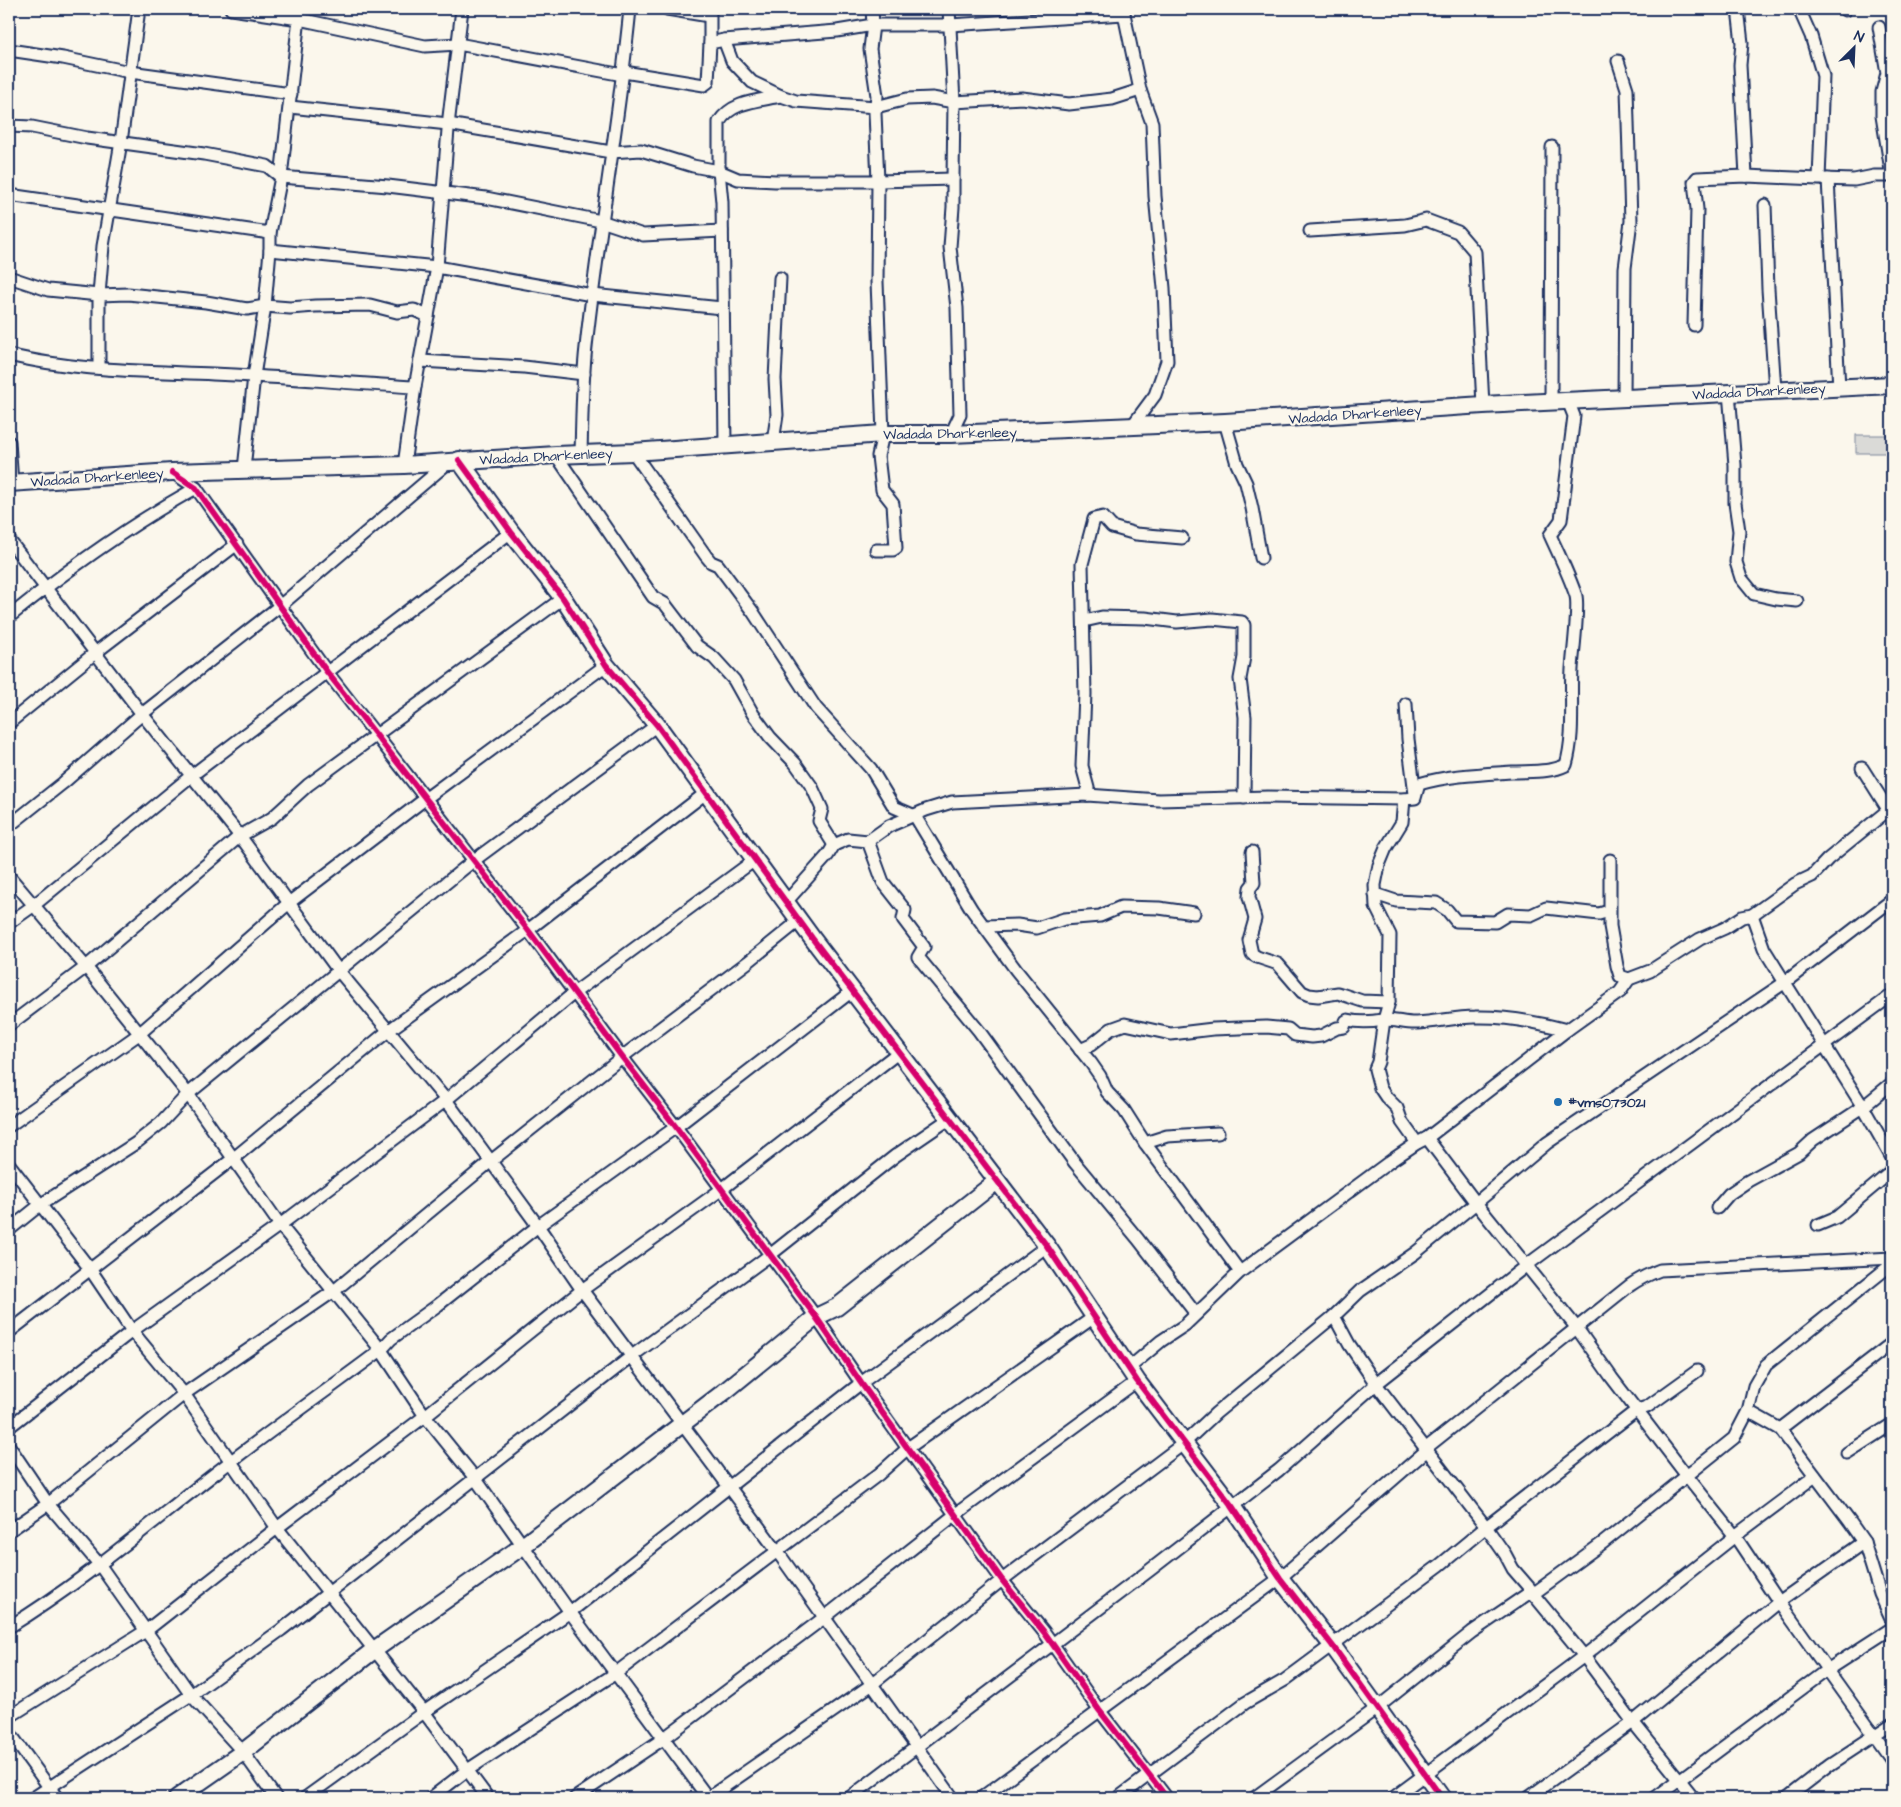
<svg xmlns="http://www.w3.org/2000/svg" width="1901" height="1807" font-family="'Architects Daughter',sans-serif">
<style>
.green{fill:#dadad7;stroke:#7a849a}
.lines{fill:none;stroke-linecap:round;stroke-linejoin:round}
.street-casing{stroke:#1b2f5e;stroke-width:15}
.secondary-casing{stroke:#1b2f5e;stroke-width:20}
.street{stroke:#fbf7ec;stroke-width:11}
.secondary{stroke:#fbf7ec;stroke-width:16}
.cycleway-casing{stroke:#fbf7ec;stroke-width:9}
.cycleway{stroke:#d6006c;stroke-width:6}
.poi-dot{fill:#1f6fb2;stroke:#fbf7ec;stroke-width:2}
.labels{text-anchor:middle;stroke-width:4.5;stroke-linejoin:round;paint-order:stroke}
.street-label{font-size:14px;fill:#1b2f5e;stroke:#fbf7ec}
.poi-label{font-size:14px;font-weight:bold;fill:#1b2f5e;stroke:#fbf7ec;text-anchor:start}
</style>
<rect width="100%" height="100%" fill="#fbf7ec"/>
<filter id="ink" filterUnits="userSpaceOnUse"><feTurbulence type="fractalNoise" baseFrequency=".02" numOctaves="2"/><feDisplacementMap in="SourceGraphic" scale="10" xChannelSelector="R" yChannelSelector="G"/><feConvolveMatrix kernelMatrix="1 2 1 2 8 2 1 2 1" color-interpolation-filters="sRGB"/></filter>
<g filter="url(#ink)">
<rect class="green" x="1856" y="435" width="33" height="18"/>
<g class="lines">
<g class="street-casing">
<g id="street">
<path d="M231,9L299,19L425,46L458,44L623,75"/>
<path d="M667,9L709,16"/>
<path d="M710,9V43"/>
<path d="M872,9L873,25H950L1124,14"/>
<path d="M949,9L954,102L953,179"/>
<path d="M1123,9L1140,90L1152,123L1155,196L1164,288L1167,361L1155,395L1132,426"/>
<path d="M1738,9L1742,43L1740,65L1746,176"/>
<path d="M1845,10V9"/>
<path d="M1879,27L1887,73L1882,92V116L1892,176"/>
<path d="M724,40L837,31L873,25L870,49L877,96L875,113L878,181L953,179V207L950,247L957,308L960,415L951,434"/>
<path d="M9,50L63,58L130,72L291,94"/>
<path d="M1618,61L1627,89L1631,221L1625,268L1624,398"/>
<path d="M624,72L704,85L708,82L710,43L724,40L732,61L752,82L781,96L796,101L876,107L907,99L932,98L954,102L1022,98L1069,104L1112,99L1140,90"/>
<path d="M290,107L448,124L611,152L641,150L693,166L719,171L738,179L775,181H878L877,282L883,434L878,456L882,490L893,504L896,548L893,550H876"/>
<path d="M9,126L32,127L87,138L204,154L267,166L281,177L388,186L486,198L601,221L643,235L722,231"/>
<path d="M1821,179L1854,180L1874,176H1892"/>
<path d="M1828,179L1839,388"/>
<path d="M9,195L270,233"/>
<path d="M1765,205L1768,289L1775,390"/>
<path d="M1310,231L1405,225L1426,220L1458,232L1475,252L1483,405"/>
<path d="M270,250L437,267L592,295L722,308"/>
<path d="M9,277L48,290L99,295L128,294L206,302L247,309L265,306L290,308L315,306L370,305L397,312L414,310L428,316"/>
<path d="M1694,325L1697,209L1694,182L1697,178L1746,176L1819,179L1823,76L1811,36L1799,9"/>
<path d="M9,355C72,371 148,371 213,374C281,377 348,383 415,387"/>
<path d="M420,361L524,367L584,374"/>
<path d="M99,368V295L103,246L121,142L139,9"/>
<path d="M1729,392L1735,465V503L1739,531L1736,562L1741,578L1754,594L1776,599L1797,601"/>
<path d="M1551,402L1552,147"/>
<path d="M1225,422L1237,464L1246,483L1252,508L1261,558"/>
<path d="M9,442L12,483"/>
<path d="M773,442L777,415L775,379L780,278"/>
<path d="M725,444L722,202L719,171V122C732,101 758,101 781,96"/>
<path d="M633,452L706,556L711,562L718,565L753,612L816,708L871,769L894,807L915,816L972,910L1016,970L1091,1063L1100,1076L1107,1092L1124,1110L1145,1143L1240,1272"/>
<path d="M581,454C582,419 582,382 586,347C598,234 619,122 630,9"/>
<path d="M556,455L653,597L665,604L697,646L714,658L734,680L753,714L770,737L795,763L812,787L822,809L819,821L834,845"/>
<path d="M404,465L415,387L437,267L449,117L462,9"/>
<path d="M244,469L254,376L265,306L270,250V233L281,177L300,9"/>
<path d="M172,472L196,488L327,672L528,930L622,1057L676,1127L816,1317L861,1383L1002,1580L1044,1632L1099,1710L1167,1798"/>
<path d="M9,540L142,714L240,836L338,970L446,1100L538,1226L582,1290L777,1551L953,1798"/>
<path d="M9,617C68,569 130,525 196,488"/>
<path d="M1084,621L1102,617L1145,618L1177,622L1212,619L1242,622L1244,625V657L1240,679L1245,717L1244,798"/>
<path d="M1406,704L1408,739L1415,794"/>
<path d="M9,723L95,653L237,544"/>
<path d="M1862,768L1891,814"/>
<path d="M1087,795L1088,788L1082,766L1085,694L1082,564L1094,519L1103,517L1112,527L1136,534L1182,538"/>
<path d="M1404,799L1402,822L1386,848L1379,865L1375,885L1376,907L1390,935L1389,1002L1384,1020L1378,1062L1375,1069L1380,1088L1386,1097L1397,1108L1402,1122L1417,1143"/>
<path d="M9,826L63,783L142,714L281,605L450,461"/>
<path d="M868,841L883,882L905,910L903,919L924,947L918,957L979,1031L1075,1163L1138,1239L1196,1314"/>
<path d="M1252,852L1254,883L1250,888L1249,897L1255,919L1249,940L1252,954L1257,957L1278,964L1302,992L1309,995L1318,996L1338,993L1362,1001L1389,1002"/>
<path d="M1610,860V926L1617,966L1620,976L1629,979"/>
<path d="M9,876L86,967L188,1094L280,1225L381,1350L425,1416L475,1478L570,1612L708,1798"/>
<path d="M1375,894L1396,901L1436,903L1447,910L1456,921L1495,922L1508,914L1531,915L1546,908L1599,914L1609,911"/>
<path d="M1892,900L1784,983L1547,1143L1476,1203L1576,1327L1612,1378L1687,1476L1735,1536L1779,1602L1892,1760"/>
<path d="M786,902L828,855L834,845L848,839L868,841L889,826L926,810L952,802L1087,795L1159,800L1268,797L1404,799L1415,798L1419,784C1449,775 1481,774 1512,772C1530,771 1550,773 1566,765C1575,734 1570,700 1572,669C1573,653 1579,608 1576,596C1569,575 1559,555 1550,535L1561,520L1574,416L1568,401"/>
<path d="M1752,915L1764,949L1863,1107L1892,1158"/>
<path d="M9,923L33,906L191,776L511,532"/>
<path d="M984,926L1017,925L1037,928L1064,919L1100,916L1121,907L1159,908L1194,913"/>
<path d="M9,1025L86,967L240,836L272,818L308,785L563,598"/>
<path d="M1080,1050L1091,1045L1111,1029L1125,1024L1171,1034L1213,1029L1266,1027L1288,1029L1295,1035L1312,1037L1321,1036L1337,1028L1344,1027L1346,1021L1348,1020C1360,1023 1372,1022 1383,1020C1394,1019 1406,1024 1417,1023C1437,1022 1456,1017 1475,1017C1507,1016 1537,1022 1567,1030"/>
<path d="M9,1126L139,1034L290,902L425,799L606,665"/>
<path d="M1145,1143L1167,1136L1218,1133"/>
<path d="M9,1164L90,1269L132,1331L184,1394L277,1528L424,1712L488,1798"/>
<path d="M1717,1208L1729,1194L1748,1181L1799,1153L1813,1140L1863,1107L1892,1083"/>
<path d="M1818,1225L1837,1217L1892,1171"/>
<path d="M9,1230L40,1205L136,1143L161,1123L188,1094L473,861L657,725"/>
<path d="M1334,1316L1349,1344L1376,1384L1486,1527L1505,1554L1513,1569L1532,1591"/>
<path d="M9,1332L234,1158L388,1031L528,930L707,792"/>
<path d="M1129,1368L1161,1341L1185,1325L1240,1272L1392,1160L1417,1143L1427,1138L1567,1030L1620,992L1629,979L1650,971L1700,939L1725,928L1742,917L1752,915L1795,884L1812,876L1828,859L1892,807"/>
<path d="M1748,1411L1780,1429L1850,1522L1864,1542L1880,1594L1892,1620"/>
<path d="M9,1427L132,1331L280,1225L446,1100L574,993L756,859"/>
<path d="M1780,1429L1892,1343"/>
<path d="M9,1446L48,1504L99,1564L191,1695L243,1752L276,1798"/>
<path d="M1425,1449L1629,1286C1639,1279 1649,1274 1660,1270L1892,1258"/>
<path d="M1847,1453L1892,1424"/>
<path d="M9,1531L48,1504L184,1394L334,1291L491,1161L622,1057L748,962L800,920"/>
<path d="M1533,1594L1584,1656L1633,1722L1694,1798"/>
<path d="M9,1627C81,1583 146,1527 213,1475C268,1432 325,1392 381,1350L391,1339L438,1305L538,1226L676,1127L852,991"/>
<path d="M9,1717L147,1630L277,1528L425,1416L582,1290L722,1189L899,1052"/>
<path d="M9,1732L57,1798"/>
<path d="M33,1798L191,1695L281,1630L632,1356L770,1255L895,1156L949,1119"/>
<path d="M305,1798L424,1712L570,1612L861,1383L1047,1246"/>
<path d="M431,1798L466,1771L616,1673L879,1474L908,1448L1094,1317"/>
<path d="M575,1798L663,1739L825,1617L956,1514L1137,1381"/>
<path d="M708,1798L871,1685L1002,1580L1183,1444L1216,1413L1334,1316L1360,1291L1415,1253L1476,1203L1427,1138"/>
<path d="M849,1798L1150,1570L1279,1470L1376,1384L1527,1265L1892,995"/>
<path d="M981,1798L1280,1578L1427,1450"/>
<path d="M1118,1798L1245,1703L1285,1680L1440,1565L1486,1527L1637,1410L1647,1407L1697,1371"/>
<path d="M1254,1798L1377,1708L1472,1632L1532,1591L1533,1594L1604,1542L1734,1438L1748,1411L1754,1386L1766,1365L1892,1264"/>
<path d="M1393,1798L1584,1656L1735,1536L1815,1476"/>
<path d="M1528,1798L1633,1722L1779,1602L1864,1542"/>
<path d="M1655,1798L1827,1670L1892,1628"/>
<path d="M1787,1798L1831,1764L1892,1724"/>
</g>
</g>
<g class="secondary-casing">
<g id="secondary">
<path d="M459,460L511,532L563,598L606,665L657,725L812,938L1047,1246L1137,1381L1232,1506L1280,1578L1332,1645L1442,1798"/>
<path d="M9,483L172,472L404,465L556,455L633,452L883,434H951L1225,422L1483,405L1892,385"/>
<path d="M177,1798L243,1752L374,1650L524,1545L724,1392L816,1317L837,1307L997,1181"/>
</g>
</g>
<use href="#street" class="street"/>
<use href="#secondary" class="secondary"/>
<g class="cycleway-casing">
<g id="cycleway">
<path d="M459,460L511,532L563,598L606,665L657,725L812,938L1047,1246L1137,1381L1232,1506L1280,1578L1332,1645L1442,1798"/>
<path d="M172,472L196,488L327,672L528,930L622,1057L676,1127L816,1317L861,1383L1002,1580L1044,1632L1099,1710L1167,1798"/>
</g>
</g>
<use href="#cycleway" class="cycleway"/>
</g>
</g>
<circle class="poi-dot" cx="1558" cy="1102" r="5"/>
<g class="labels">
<g class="street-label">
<text transform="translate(1759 391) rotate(-3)" y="5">Wadada Dharkenleey</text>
<text transform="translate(1355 414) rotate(-4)" y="5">Wadada Dharkenleey</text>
<text transform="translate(950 433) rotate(-1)" y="5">Wadada Dharkenleey</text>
<text transform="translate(546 456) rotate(-3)" y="5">Wadada Dharkenleey</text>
<text transform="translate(97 477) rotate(-4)" y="5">Wadada Dharkenleey</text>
</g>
<g class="poi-label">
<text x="1568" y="1107">#vms073021</text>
</g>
</g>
<rect width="1901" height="1807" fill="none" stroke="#fbf7ec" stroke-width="30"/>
<rect x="15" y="15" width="1871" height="1777" fill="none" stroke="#1b2f5e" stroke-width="2" filter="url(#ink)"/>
<g transform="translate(1854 48) rotate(24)" stroke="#fbf7ec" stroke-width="4" paint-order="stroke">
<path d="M0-4L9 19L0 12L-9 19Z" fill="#1b2f5e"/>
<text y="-8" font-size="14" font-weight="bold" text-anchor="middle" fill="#1b2f5e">N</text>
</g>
</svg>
